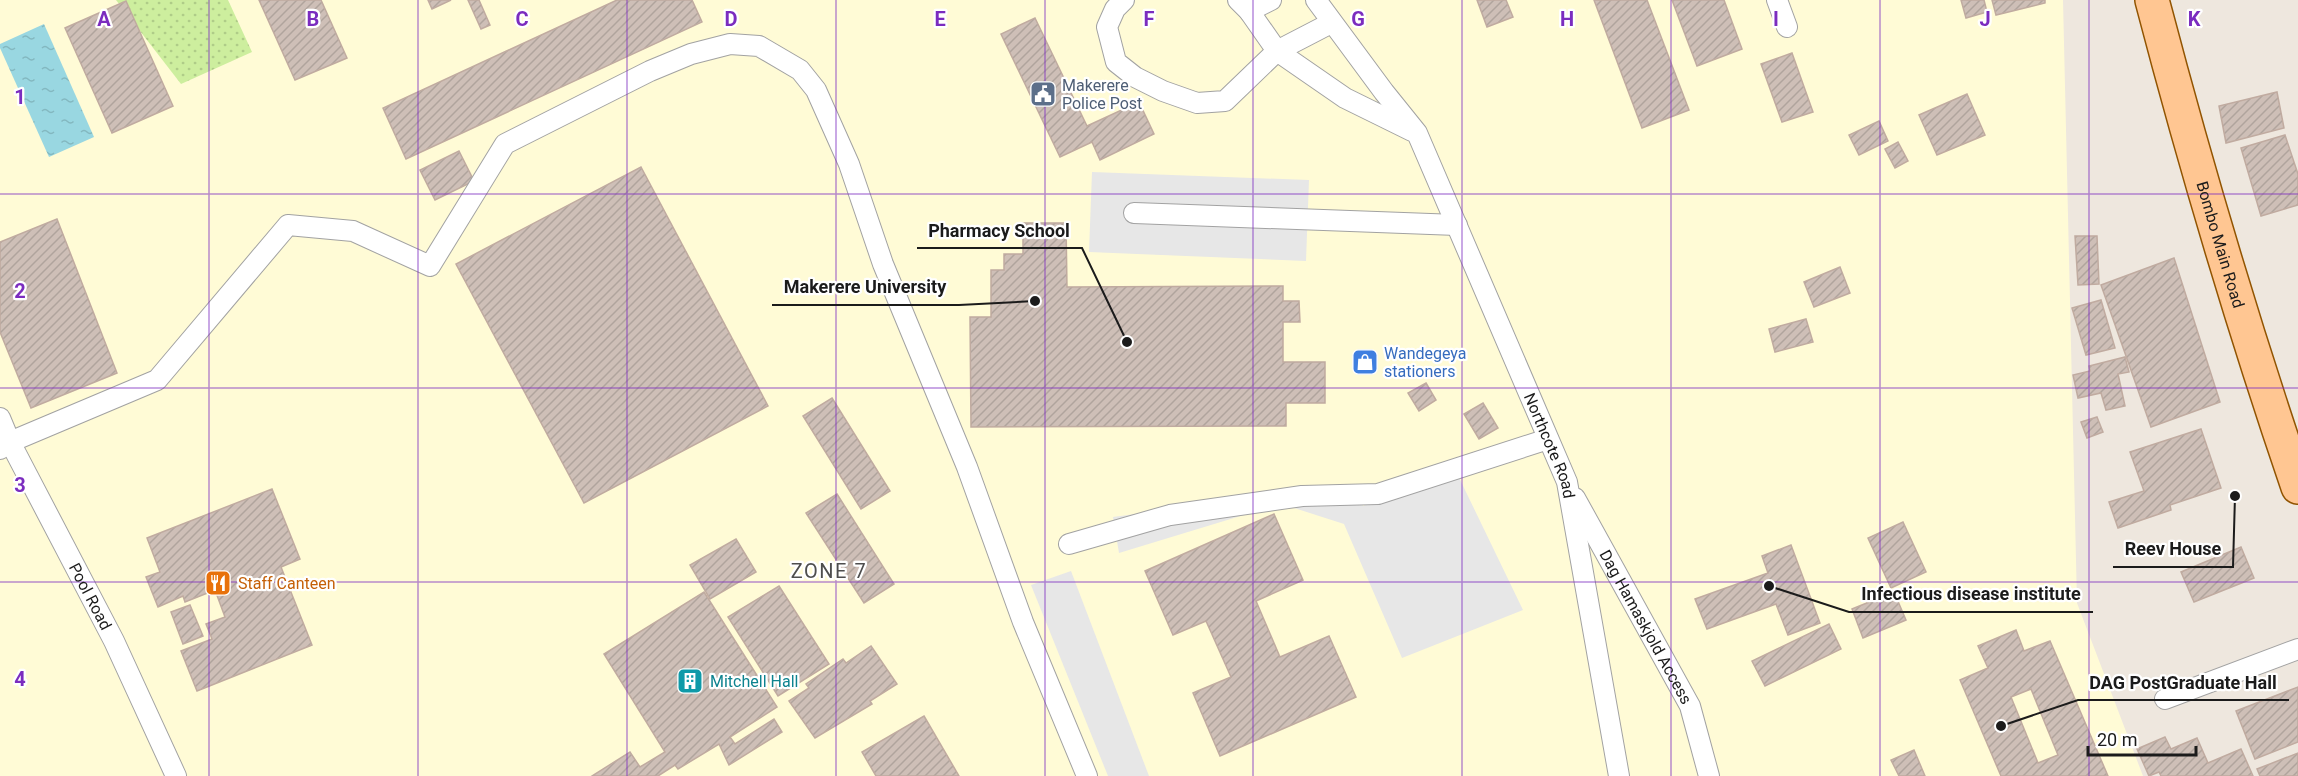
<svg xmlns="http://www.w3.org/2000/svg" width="2298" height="776" font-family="Roboto,sans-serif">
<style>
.education{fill:#fffbd6}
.grass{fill:url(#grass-dots)}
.parking{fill:#e7e7e7}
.water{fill:url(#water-ripples)}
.building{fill:url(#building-hatch);stroke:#c0aba0;stroke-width:1.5;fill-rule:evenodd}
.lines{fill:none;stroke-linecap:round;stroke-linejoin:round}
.service-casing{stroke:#a2a2a2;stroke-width:22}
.primary-casing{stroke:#915400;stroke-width:36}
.service{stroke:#fff;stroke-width:20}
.primary{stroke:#ffc692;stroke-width:33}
.grid{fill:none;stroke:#7b2cbf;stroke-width:1.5;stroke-opacity:0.55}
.labels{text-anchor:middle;stroke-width:4.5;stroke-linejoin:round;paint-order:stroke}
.service-label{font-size:16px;fill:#4e5e75;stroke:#fff;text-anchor:start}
.street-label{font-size:16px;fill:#1b1b1b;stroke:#fff}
.shop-label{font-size:16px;fill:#366cbe;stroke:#fff;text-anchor:start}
.food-label{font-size:16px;fill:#c56008;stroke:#fff;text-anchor:start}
.culture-label{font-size:16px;fill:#0d838f;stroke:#fff;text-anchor:start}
.quarter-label{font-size:20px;letter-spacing:1.5px;fill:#4e4e4e;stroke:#fff}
.grid-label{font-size:20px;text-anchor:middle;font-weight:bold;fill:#7b2cbf;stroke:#fff;stroke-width:4.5;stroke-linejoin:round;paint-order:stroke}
.leader{fill:none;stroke:#1b1b1b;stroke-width:2}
.callout-dot{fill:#1b1b1b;stroke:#fff;stroke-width:2}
.callout-label{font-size:18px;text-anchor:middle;font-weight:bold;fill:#1b1b1b;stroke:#fff;stroke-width:4.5;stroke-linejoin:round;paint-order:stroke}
</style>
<defs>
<pattern id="grass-dots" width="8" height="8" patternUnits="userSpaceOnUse" patternTransform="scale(1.5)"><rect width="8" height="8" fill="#cdee9e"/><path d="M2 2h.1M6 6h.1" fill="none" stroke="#afcc88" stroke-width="1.8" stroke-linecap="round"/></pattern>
<pattern id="water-ripples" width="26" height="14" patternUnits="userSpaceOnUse" patternTransform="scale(1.5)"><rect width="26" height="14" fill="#99d7e1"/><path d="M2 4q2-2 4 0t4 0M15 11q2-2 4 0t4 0" fill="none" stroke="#83b8c0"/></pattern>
<pattern id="building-hatch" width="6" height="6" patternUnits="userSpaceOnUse" patternTransform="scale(1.5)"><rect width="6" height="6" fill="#cebfb7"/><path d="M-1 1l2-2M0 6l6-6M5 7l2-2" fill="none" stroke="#b0a49d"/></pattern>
</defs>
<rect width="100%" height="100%" fill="#eee7de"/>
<path class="education" d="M0,0H2063L2077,603L2143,776H0Z"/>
<path class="grass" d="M116,0H228L252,52L181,84Z"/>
<g class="parking">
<path d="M1092,172L1309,180L1306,261L1089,252Z"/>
<path d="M1452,463L1523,610L1402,658L1344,524L1288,506L1247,514L1119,553L1113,517L1353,485L1363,506Z"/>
<path d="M1071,571L1149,776H1108L1031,585Z"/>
</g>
<path class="water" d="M44,24L94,137L49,157L0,48V44Z"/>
<g class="building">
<path d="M259,0H321L347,58L295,80Z"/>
<path d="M428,0H451L432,9Z"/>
<path d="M468,0H479L490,25L481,29Z"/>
<path d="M617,0H692L702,22L406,159L383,108Z"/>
<path d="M1477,0H1506L1513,17L1487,27Z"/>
<path d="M1594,0H1647L1689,110L1642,128Z"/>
<path d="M1672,0H1724L1742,49L1697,66Z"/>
<path d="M1961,0H1984L1987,12L1966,18Z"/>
<path d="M1992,0H2045V3L1996,15Z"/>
<path d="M126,1L173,106L112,133L65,28Z"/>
<path d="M1035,18L1087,126L1139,102L1154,134L1100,160L1092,142L1060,157L1001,34Z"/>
<path d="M1792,53L1813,112L1782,122L1761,64Z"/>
<path d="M2277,92L2284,128L2226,143L2219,106Z"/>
<path d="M1967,94L1985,135L1937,155L1919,115Z"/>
<path d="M1879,121L1888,141L1859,155L1849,135Z"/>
<path d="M2285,135L2298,174V205L2261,216L2241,148Z"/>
<path d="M1898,142L1908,161L1895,168L1885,149Z"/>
<path d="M459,151L474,181L435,200L420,170Z"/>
<path d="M641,167L768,406L584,503L456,264Z"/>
<path d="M57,219L117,373L31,408L0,332V242Z"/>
<path d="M1023,223H1066L1067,287L1283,286V301H1299L1300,322H1283V362H1325V403H1286V426L971,427L970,317H991V270H1004V254H1023Z"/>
<path d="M2075,236H2097L2099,284L2078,285Z"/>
<path d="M2174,258L2220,402L2151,427L2101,285Z"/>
<path d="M1840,267L1850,293L1814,307L1804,282Z"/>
<path d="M2101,300L2115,348L2086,355L2072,308Z"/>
<path d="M1806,319L1813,342L1775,352L1769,329Z"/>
<path d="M2125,357L2129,372L2118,374L2125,406L2106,410L2101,393L2078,398L2073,375L2090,371L2089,366Z"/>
<path d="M1426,383L1436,400L1419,411L1408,393Z"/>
<path d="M832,398L890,491L861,509L803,416Z"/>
<path d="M1483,403L1498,428L1479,439L1464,414Z"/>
<path d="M2097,417L2103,432L2087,438L2081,422Z"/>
<path d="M2201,429L2221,488L2170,505L2171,510L2118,528L2109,502L2144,491L2130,452Z"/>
<path d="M272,489L300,559L281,567L312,645L197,691L181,651L212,639L206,624L225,617L215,590L185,602L183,596L158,607L146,577L160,572L147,538Z"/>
<path d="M837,494L894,584L864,603L806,513Z"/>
<path d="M1274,514L1303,580L1256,601L1280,657L1329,636L1356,697L1220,756L1193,693L1231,677L1206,621L1173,635L1145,571Z"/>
<path d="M1903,522L1926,572L1891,588L1868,538Z"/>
<path d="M736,539L756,572L710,599L690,565Z"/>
<path d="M1791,545L1820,623L1788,635L1776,604L1707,629L1695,599L1768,573L1762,556Z"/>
<path d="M2241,547L2254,578L2194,602L2181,572Z"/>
<path d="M779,586L829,664L778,696L728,617Z"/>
<path d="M704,592L777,707L730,737L735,744L774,719L782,732L729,765L719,744L678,769L675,765L658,776H592L630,752L640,767L665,752L604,654Z"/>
<path d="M1894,592L1906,620L1863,638L1852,609Z"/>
<path d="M190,605L203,636L183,644L171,612Z"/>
<path d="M1829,624L1841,649L1765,686L1752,661Z"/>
<path d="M2016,630L2024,651L2050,641L2108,776H2001L1960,680L1988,668L1978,646ZM2031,689L2058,755L2038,763L2011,697Z"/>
<path d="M871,646L897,684L870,701L872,704L815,738L789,701L809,688L806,684L843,659L846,663Z"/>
<path d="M2298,687V742L2255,759L2236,711Z"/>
<path d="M924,716L959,776H876L862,752Z"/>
<path d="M2165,737L2171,749L2197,738L2208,763L2241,749L2253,776H2161L2159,772L2149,776L2137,749Z"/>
<path d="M1914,750L1925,776H1899L1891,760Z"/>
<path d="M2298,753V776H2260L2257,769Z"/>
</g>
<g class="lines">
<g class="service-casing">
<g id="service">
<path d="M1124,0L1115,9L1107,27L1116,62L1135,77L1163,91L1197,103L1225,101L1277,51L1331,23"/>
<path d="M1238,0L1249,11L1277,51L1345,98L1412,131"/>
<path id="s1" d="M1316,0L1384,92L1417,133L1567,482L1619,776"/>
<path d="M1777,0L1787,27"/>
<path d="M1249,11L1271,0"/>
<path d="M1134,213L1457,225"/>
<path id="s2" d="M0,418L10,442L114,641L176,776"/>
<path d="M0,449L10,442L157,380L288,225L353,231L430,266L505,144L650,71L691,54L730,44L759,46L800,70L816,90L849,164L883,264L967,467L1023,622L1087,776"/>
<path id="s3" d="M1575,498L1690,706L1709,776"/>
<path d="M1069,544L1170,515L1302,496L1378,494L1548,439"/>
<path d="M2165,699L2298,649"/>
</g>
</g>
<g class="primary-casing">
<g id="primary">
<path id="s4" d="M2152,0C2195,164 2243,326 2298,487"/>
</g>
</g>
<use href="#service" class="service"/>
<use href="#primary" class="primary"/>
</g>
<path class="grid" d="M209,0V776M418,0V776M627,0V776M836,0V776M1045,0V776M1253,0V776M1462,0V776M1671,0V776M1880,0V776M2089,0V776M0,194H2298M0,388H2298M0,582H2298"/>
<defs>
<g id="civic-square" transform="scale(1.35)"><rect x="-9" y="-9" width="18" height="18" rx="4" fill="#5c6f8a" stroke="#fff"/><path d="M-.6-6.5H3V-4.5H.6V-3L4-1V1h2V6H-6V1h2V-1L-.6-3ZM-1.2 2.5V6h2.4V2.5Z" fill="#fff"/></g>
<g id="shop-square" transform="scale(1.35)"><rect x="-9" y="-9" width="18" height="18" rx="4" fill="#3f7fe0" stroke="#fff"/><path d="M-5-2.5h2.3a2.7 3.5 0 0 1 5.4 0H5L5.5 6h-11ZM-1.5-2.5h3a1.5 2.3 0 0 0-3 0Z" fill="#fff"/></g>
<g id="restaurant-square" transform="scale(1.35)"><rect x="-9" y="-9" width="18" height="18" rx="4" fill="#e8710a" stroke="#fff"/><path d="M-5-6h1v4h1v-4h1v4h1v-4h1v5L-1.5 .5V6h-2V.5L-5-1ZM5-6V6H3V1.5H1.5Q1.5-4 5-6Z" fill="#fff"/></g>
<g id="building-square" transform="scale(1.35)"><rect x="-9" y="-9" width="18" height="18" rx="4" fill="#0f9aa8" stroke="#fff"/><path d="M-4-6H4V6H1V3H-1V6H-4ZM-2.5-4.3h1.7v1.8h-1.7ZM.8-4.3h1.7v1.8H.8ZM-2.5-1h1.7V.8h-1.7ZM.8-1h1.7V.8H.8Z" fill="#fff"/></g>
</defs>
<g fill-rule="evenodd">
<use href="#civic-square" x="1043" y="94"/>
<use href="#shop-square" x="1365" y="362"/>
<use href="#restaurant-square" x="218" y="583"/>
<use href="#building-square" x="690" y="681"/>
</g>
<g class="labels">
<g class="service-label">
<text x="1062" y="91">Makerere<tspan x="1062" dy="18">Police Post</tspan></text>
</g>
<g class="street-label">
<text dy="6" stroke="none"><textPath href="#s4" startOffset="254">Bombo Main Road</textPath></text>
<text dy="6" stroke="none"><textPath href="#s1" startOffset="507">Northcote Road</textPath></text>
<text dy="6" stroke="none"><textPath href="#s2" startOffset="200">Pool Road</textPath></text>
<text dy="6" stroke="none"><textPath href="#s3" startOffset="147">Dag Hamaskjold Access</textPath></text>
</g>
<g class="shop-label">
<text x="1384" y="359">Wandegeya<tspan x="1384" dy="18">stationers</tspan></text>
</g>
<g class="food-label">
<text x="238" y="589">Staff Canteen</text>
</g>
<g class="culture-label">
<text x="710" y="687">Mitchell Hall</text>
</g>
<g class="quarter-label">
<text x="829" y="578">ZONE 7</text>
</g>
</g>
<g class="grid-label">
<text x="104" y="26">A</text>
<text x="313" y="26">B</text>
<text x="522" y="26">C</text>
<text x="731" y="26">D</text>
<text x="940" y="26">E</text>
<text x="1149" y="26">F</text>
<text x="1358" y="26">G</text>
<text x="1567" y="26">H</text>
<text x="1776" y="26">I</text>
<text x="1985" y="26">J</text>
<text x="2194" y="26">K</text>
<text x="20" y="104">1</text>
<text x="20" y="298">2</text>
<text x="20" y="492">3</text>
<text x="20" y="686">4</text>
</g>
<path class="leader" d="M1127 342L1082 248H917M1035 301L959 305H772M2235 496L2233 567H2113M1769 586L1849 612H2093M2001 726L2078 700H2289"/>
<g class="callout-dot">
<circle cx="1127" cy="342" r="6"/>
<circle cx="1035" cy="301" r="6"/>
<circle cx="2235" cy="496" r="6"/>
<circle cx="1769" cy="586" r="6"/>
<circle cx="2001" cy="726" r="6"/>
</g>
<g class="callout-label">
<text x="999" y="237">Pharmacy School</text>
<text x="865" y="293">Makerere University</text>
<text x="2173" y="555">Reev House</text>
<text x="1971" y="600">Infectious disease institute</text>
<text x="2183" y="689">DAG PostGraduate Hall</text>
</g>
<path d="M2088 746v9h108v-9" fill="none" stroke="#1b1b1b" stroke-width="3"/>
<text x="2097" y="746" font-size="18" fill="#1b1b1b" stroke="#ffffff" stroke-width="4.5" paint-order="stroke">20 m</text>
</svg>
